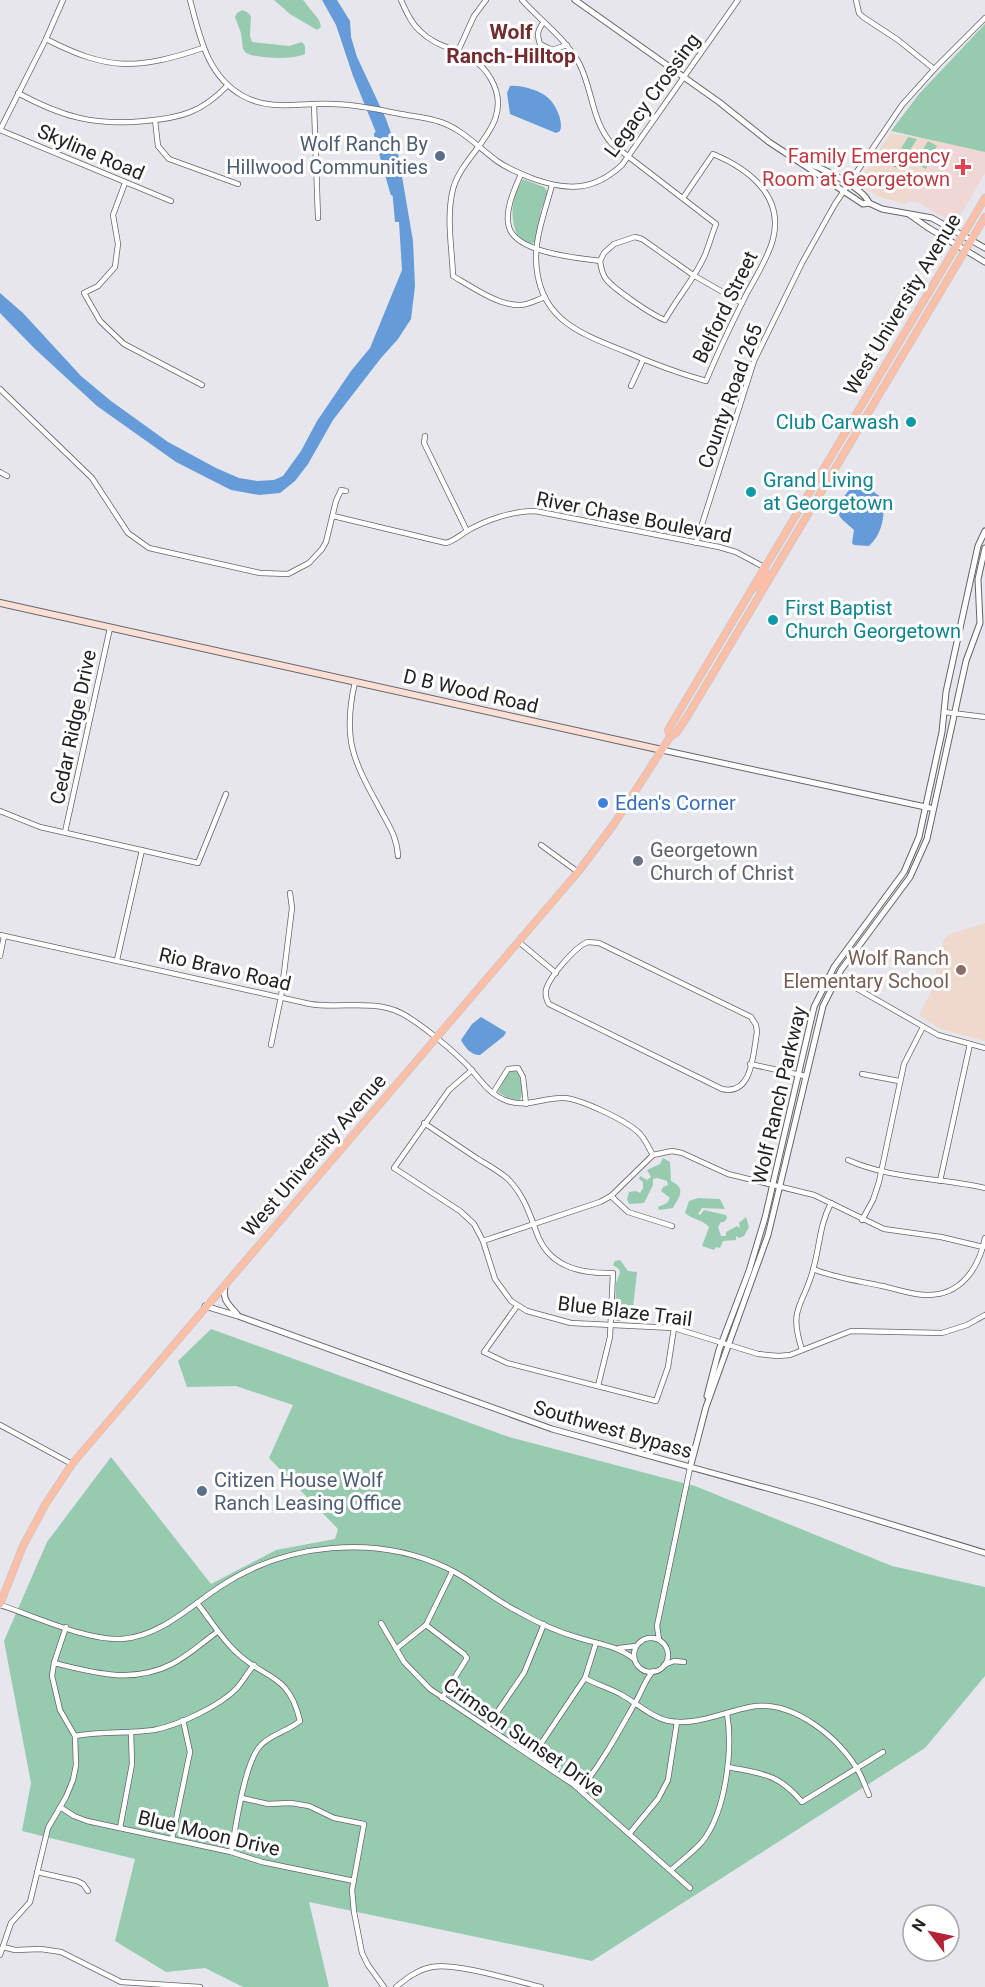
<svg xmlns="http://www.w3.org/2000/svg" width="985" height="1987" font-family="Roboto,sans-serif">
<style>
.commercial{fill:#f0d6d4}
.education{fill:#efd8cc}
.green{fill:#97cbb0}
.water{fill:#659bd9}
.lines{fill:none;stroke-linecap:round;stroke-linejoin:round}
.river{stroke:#659bd9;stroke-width:8}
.minor-casing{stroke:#65656a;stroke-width:6}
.tertiary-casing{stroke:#65656a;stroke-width:7}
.secondary-casing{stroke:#65656a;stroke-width:8}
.primary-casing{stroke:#c1c1c2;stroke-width:8}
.minor{stroke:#fff;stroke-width:4.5}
.tertiary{stroke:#fff;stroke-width:5}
.secondary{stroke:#fcdfd4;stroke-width:6}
.primary{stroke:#fabfa9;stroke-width:7}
.service-dot{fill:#5c6f8a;stroke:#fff;stroke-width:2}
.health-dot{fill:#e0444e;stroke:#fff;stroke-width:2}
.culture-dot{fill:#0f9aa8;stroke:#fff;stroke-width:2}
.shop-dot{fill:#3f7fe0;stroke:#fff;stroke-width:2}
.worship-dot{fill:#6b7280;stroke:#fff;stroke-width:2}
.education-dot{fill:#8d6e63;stroke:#fff;stroke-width:2}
.labels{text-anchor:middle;stroke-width:6;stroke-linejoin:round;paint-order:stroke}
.street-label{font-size:20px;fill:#232325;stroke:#fff}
.service-label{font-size:20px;fill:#4e5e75;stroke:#fff;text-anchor:end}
.health-label{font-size:20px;fill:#be3a42;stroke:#fff;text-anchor:end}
.culture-label{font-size:20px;fill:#0d838f;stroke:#fff;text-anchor:start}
.shop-label{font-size:20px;fill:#366cbe;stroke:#fff;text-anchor:start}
.worship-label{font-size:20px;fill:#5b616d;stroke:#fff;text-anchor:start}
.education-label{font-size:20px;fill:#785e54;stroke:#fff;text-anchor:end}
.neighbourhood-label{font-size:21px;font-weight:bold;fill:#732c30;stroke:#fff}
</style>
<rect width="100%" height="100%" fill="#e6e6ec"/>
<path class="commercial" d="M942,142L985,152V173L958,219L948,220L919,203L908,201Z"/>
<g class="education">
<path d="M891,133L942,142L906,204L879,197L857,183Z"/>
<path d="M985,923V1041L941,1029L919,1015L931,992L944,939L950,934Z"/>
</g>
<g class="green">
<path d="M274,0H303L319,20L321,27L317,30L290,14Z"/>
<path d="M242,10L247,12L251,16L250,36L252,42L289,46L302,42L305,46V54C292,60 259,59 246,53L243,49L241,33L235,17L237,13Z"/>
<path d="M985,24V152L891,131L919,94Z"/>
<path d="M908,137L917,139L898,169L891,165Z"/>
<path d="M928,141L937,146L926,169L915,163Z"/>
<path d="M523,179L544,187L548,192L541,210L536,240L532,244L518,238C510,217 510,200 523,179Z"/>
<path d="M514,1070C522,1075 525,1094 519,1101L508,1098L498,1092L508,1073Z"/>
<path d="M663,1158L670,1162L671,1181C687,1189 679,1197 673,1208L659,1210L658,1207L667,1203L670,1198L661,1191L663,1187L668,1185L667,1181L657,1178L653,1179V1185L644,1203L629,1204L627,1199L629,1192L636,1191L640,1193L643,1188V1182L639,1179L640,1176L647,1180L651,1177L647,1170L660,1164Z"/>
<path d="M698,1198L720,1199L725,1209L702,1208L698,1214L700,1215L704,1210L726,1215L727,1218L724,1222H721L718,1227L721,1236H726V1232L737,1226L740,1228L739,1223L746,1217L749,1227L744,1236L739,1238L736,1236V1240L723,1241L720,1248L716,1247L714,1250L702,1246L709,1227C702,1219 693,1220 685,1213L689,1201Z"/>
<path d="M620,1260L628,1271L637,1272L633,1308L637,1315L635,1321H617L615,1319L616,1283L620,1273L619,1269L613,1265L615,1261Z"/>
<path d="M211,1329L509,1437L695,1486L892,1566L985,1587V1676L925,1748L592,1961L309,1902L329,1987H243L205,1968L166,1972L115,1941L135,1859L22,1831L31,1783L4,1641L47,1542L111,1457L211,1584L276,1550L335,1539L338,1529L269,1458L293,1405L236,1386L187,1387L178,1361Z"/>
</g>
<g class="water">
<path d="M322,0H337L350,21L351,37L357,57L386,119L398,153L413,241L415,286L411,319L398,339L381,358L333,420L308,464L295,481L280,493L259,495L231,490L176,462L97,406L34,348L0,313V293L23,313L81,376L111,401L168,442L216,468L239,478L257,481L274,480L283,476L301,451L317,421L351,371L370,348L402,270L399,222H395L391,177L384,152L353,76L336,25Z"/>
<path d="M510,86C520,85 539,90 547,97C555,103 564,121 560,131L556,133L510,114L507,93Z"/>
<path d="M861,483L868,484L875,493L884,499C884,517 883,533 869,546L854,545L852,543L854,530C850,526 843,521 840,517C834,507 850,484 861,483Z"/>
<path d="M481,1017L506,1032L504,1036L480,1055C470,1055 465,1047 461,1040L472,1024Z"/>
</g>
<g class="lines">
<path class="river" d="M378,135L394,192"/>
<g class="minor-casing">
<g id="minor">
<path d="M190,0C200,37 207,76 243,96C272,112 302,102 333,104C354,104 375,109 396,113C409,116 424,117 437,121C460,127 478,147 497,161C508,169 521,174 534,179C568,191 594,191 622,165L738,0"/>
<path d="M401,0C406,11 411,23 420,31C443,54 472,46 491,79C517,125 463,151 453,189C446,217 452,248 453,276C470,286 498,305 518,305C527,306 536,300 545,297"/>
<path d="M522,0C541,21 565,38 579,63C593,90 591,120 612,144L716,224C712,234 709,245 705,255C695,278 677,298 665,320C652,315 615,290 606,279C602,274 601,268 600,261L604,253L614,244L635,237L642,239L693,275L742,303"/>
<path d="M856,0L859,13L863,17L898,40L934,69"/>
<path d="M543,23C537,31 537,35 540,44L552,50L567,45"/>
<path d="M46,39C108,71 137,70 203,48"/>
<path d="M458,51L474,16L486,0"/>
<path d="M18,93C62,117 95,126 145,121C181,118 202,112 227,86"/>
<path d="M314,104L318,218"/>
<path d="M155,120L158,146L169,159L238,184"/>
<path d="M0,130L171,201"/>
<path d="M0,130L46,39L63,0"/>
<path d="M521,174C515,188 504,211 509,227C516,253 578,258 600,261"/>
<path d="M125,183L113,215L118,244L115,267L98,286L84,293L100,321L124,344L202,385"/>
<path d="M552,185C546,208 536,234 536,258C537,317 576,332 624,351C651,363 678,373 706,381C718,352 731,325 745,297C754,279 768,259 773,239C784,196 749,169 713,154L683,198"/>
<path d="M631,386L643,360"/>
<path d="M0,389L92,478L128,533L149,548L260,573L288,574L309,563L322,549L326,542L336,501L341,490L346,491"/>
<path d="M425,436L424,443L467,531"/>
<path d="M0,472L7,476"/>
<path d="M333,516L446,543C454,541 459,536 467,531C486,520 512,511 535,511L719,547L736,552L764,567"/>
<path d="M696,543L754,361L802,263L835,204L902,105L938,65L985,18"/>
<path d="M355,682C342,739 353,760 380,809C389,826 397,837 398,856"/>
<path d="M944,712L985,717"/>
<path d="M0,811L40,827L198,863L226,794"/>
<path d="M65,832L110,628"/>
<path d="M541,845L578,872"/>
<path d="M0,935L310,1004C339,1009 374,999 401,1013C420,1023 450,1048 466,1064C479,1077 487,1093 505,1100C526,1109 543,1097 564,1098C581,1099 625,1120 638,1132C645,1138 648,1147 653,1155"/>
<path d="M519,942L556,973"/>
<path d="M588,942L599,943L751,1017L756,1025L757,1032C753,1053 753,1096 722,1089L549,1004C546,999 545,995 546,990C549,977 576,946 588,942Z"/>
<path d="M0,956L4,936"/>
<path d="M117,960L142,850"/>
<path d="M835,976L938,1035L985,1048"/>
<path d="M271,1045L281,997L292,908L290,893"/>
<path d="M750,1064L805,1076"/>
<path d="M472,1070L449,1090L394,1168L460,1211L474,1224L483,1241L495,1279L511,1301L527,1311L571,1323L674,1328L758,1354L778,1356L790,1355L851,1331L942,1333L967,1325L985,1315"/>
<path d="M862,1074L899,1081"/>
<path d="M493,1093L508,1069L518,1068L523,1077L526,1104"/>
<path d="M424,1123C442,1135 460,1147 478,1159C488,1165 499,1171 508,1179C523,1194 529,1212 536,1231C548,1267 580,1274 613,1273L610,1337L598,1386"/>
<path d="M848,1160C890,1179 940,1178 985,1188"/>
<path d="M940,1181L970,1044"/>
<path d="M611,1196L628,1212L672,1226"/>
<path d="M862,1220L873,1200L879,1182L904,1064L923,1027"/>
<path d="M483,1241L600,1202L611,1196L653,1155L672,1151L682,1153L728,1174L814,1195L884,1229L941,1237L983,1247"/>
<path d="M813,1269C835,1278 859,1281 882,1286C897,1289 912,1295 928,1295C962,1295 979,1267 985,1238"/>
<path d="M517,1306L484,1352L507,1363L656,1401L668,1367L674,1328"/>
<path d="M802,1350C788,1307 803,1307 813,1270C820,1246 819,1226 831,1203"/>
<path d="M0,1425L72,1464"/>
<path d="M197,1603C210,1619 220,1637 235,1651C265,1681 288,1671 300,1721C288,1731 272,1734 261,1745C244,1762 236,1827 231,1852"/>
<path d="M0,1605C35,1616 86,1641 122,1639C161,1636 190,1606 221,1586C286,1543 376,1534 447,1568C472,1580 493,1599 517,1611C536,1622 558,1632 579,1638C599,1644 618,1646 634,1659"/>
<path d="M381,1623L404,1662L430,1689L574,1785L690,1888"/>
<path d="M426,1625L464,1654L467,1658L442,1698"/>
<circle cx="651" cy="1655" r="17"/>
<path d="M659,1640L657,1626L690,1468"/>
<path d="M619,1648L636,1646"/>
<path d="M396,1649L426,1625L452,1572"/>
<path d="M54,1663C94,1673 133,1684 172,1664C188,1656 203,1642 217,1632"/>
<path d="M664,1665L674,1661L684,1662"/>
<path d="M585,1678C597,1685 610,1688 622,1695C636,1703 653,1718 669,1721C696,1726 724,1712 750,1707C792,1699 841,1738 860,1774C863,1780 866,1788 869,1795"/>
<path d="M487,1727L524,1673L544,1624"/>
<path d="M75,1736C101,1731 128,1734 154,1730C179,1725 220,1706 237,1688C243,1681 248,1672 254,1665"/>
<path d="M532,1757L585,1678L596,1643"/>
<path d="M728,1767C762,1774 778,1773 802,1802L883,1752"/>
<path d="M580,1790C602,1763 618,1733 635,1703C642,1692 644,1681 653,1671"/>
<path d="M242,1798L268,1804L291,1803L309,1806L334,1818L364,1824L352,1890L354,1912L362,1953L368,1965L384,1987"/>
<path d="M60,1807L74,1816L87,1821L231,1852L262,1862L354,1881"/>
<path d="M120,1828L132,1764L131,1732"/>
<path d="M629,1834L658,1799L668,1780L677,1722"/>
<path d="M172,1839L190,1752L183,1720"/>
<path d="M671,1870C681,1861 693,1852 702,1842C726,1812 733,1750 727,1713"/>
<path d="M37,1872L77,1881L83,1884L88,1891"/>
<path d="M3,1947L15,1950L41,1949L61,1952L121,1982L200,1987"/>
<path d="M0,1955L11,1923L30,1902L48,1828L66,1797L73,1780L76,1765L75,1736L60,1710L52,1676L54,1663L66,1627"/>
<path d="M396,1987C407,1978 417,1970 432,1967C454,1962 516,1981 541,1987"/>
</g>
</g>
<g class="tertiary-casing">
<g id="tertiary">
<path d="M575,0L719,102L769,142L863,204L869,203L882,209L932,218L985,248"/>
<path d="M803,162C819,166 864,188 869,203"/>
<path d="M910,215L927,227L985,262"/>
<path d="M662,750L930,808"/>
<path d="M225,1287C222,1300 229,1305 237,1314"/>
<path d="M205,1306L238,1316L552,1429L814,1501L985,1553"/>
<path d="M707,1396L719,1350L749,1271L765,1218L814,1007L834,967L904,872L919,837L942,732L946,692L978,546L985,531"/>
<path d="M690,1468L706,1407L768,1235L823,1006L841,970L910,877L927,839L966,661L980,623L978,579L985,548"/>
</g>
</g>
<g class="secondary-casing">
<path id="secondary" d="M0,603L662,750"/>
</g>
<g class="primary-casing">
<g id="primary">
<path d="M760,589L765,573L764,567"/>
<path d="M670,737L668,730L985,198"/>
<path d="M0,1604L23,1546L45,1505L72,1464L578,872L614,824L670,737L677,732L690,712L985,217"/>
</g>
</g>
<use href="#minor" class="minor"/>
<use href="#tertiary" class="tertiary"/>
<use href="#secondary" class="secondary"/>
<use href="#primary" class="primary"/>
</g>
<g class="service-dot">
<circle cx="440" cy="156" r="6"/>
<circle cx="202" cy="1491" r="6"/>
</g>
<path class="health-dot" d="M960 158h6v6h6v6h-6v6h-6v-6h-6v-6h6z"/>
<g class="culture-dot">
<circle cx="911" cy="422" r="6"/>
<circle cx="751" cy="492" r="6"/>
<circle cx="773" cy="620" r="6"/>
</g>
<circle class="shop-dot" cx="603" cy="803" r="6"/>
<circle class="worship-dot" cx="638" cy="861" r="6"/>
<circle class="education-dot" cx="961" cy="970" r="6"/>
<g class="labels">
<g class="street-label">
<text transform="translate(652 95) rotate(-54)" y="7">Legacy Crossing</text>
<text transform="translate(91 152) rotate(23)" y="7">Skyline Road</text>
<text transform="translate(902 304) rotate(-59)" y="7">West University Avenue</text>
<text transform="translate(725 307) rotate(-64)" y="7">Belford Street</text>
<text transform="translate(730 396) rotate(-70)" y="7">County Road 265</text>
<text transform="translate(634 517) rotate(11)" y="7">River Chase Boulevard</text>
<text transform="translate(471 691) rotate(13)" y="7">D B Wood Road</text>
<text transform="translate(73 727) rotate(-78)" y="7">Cedar Ridge Drive</text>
<text transform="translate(225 969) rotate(13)" y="7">Rio Bravo Road</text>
<text transform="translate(779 1095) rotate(-77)" y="7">Wolf Ranch Parkway</text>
<text transform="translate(314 1155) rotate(-49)" y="7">West University Avenue</text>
<text transform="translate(625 1311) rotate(7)" y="7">Blue Blaze Trail</text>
<text transform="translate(613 1429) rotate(16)" y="7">Southwest Bypass</text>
<text transform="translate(524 1737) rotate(35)" y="7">Crimson Sunset Drive</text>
<text transform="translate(209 1833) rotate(13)" y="7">Blue Moon Drive</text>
</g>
<g class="service-label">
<text x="428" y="151">Wolf Ranch By<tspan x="428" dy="23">Hillwood Communities</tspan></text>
<text x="214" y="1487" text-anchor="start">Citizen House Wolf<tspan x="214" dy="23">Ranch Leasing Office</tspan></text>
</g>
<g class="health-label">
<text x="950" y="163">Family Emergency<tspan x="950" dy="23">Room at Georgetown</tspan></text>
</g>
<g class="culture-label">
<text x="899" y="429" text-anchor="end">Club Carwash</text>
<text x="763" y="487">Grand Living<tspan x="763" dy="23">at Georgetown</tspan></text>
<text x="785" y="615">First Baptist<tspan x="785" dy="23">Church Georgetown</tspan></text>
</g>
<g class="shop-label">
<text x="615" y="810">Eden's Corner</text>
</g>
<g class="worship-label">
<text x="650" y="857">Georgetown<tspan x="650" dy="23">Church of Christ</tspan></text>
</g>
<g class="education-label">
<text x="949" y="965">Wolf Ranch<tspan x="949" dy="23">Elementary School</tspan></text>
</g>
<g class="neighbourhood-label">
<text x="511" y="39">Wolf<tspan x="511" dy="24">Ranch-Hilltop</tspan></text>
</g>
</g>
<g transform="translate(931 1933) rotate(302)"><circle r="28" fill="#ffffff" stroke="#a7a7a8" stroke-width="1.5"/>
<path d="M0-4.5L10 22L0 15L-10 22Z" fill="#b52337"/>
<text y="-9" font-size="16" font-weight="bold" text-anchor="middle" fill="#232325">N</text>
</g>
</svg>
